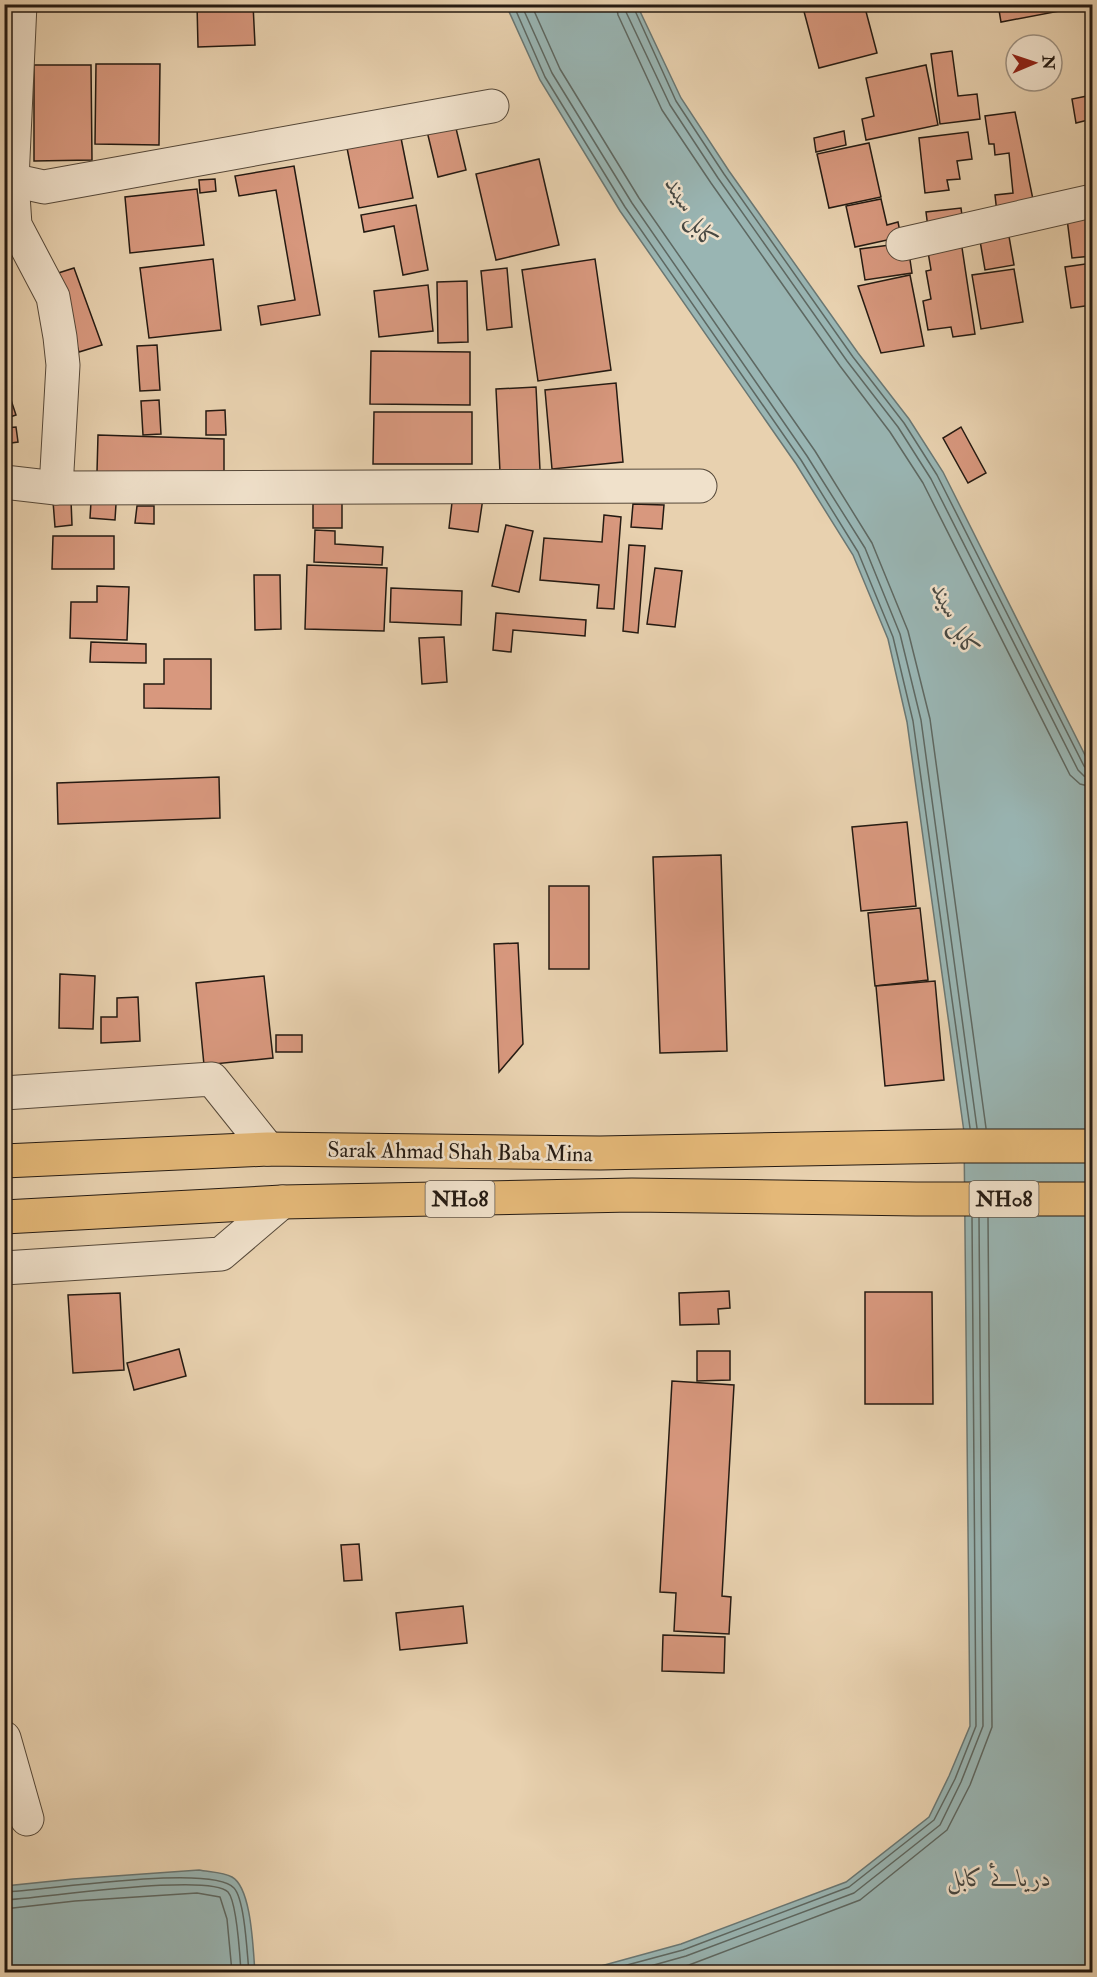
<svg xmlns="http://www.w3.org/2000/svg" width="1097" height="1977" font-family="'IM FELL Double Pica',Amiri,serif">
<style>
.water{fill:#99b5b3;stroke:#6a7773;stroke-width:1.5}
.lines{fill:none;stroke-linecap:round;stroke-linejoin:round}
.shore{stroke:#5e6862;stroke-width:1.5}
.building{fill:#d8987e;stroke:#241a12;stroke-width:1.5}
.minor-casing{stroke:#554839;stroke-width:35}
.highway-casing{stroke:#241a12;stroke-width:35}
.minor{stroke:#f0e1cb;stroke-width:33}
.highway{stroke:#e4b878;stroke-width:33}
.labels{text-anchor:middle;stroke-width:5;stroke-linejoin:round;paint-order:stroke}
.shield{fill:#f0e1cb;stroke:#61564a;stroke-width:1.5}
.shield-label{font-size:21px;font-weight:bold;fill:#241a12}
.street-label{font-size:22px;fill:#241a12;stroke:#f0e1cb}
.water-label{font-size:24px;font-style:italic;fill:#474842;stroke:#f0e1cb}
</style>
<rect width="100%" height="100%" fill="#e8d1af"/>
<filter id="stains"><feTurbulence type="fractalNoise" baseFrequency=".00333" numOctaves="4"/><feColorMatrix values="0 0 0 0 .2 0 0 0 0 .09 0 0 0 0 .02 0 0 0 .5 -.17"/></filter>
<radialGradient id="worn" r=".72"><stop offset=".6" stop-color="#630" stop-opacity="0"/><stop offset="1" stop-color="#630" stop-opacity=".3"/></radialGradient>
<g class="water">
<path d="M506,5H637L681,98L729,171L858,353L909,419L943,472L1092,769V1972H579L681,1944L846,1882L929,1817L949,1776L970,1726L964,1132L907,722L888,639L853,555L796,464L620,211L540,80Z"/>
<path d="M199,1870C208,1872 223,1872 232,1877C252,1888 253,1951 255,1972H5V1886L73,1879Z"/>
</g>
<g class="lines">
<g class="shore">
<path d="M513,4L545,77L625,207L801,460L858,552L893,637L913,721L970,1128"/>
<path d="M521,4L552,73L632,203L807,456L865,548L900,634L921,720L977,1128"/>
<path d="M531,4L560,69L639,198L815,451L872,543L908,631L930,719L986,1128"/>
<path d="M616,4L618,15L662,110L711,183L840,366L890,432L923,483L1070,775L1080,784L1092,787"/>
<path d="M625,4L626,12L670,105L718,178L847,361L898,427L931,479L1078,770L1084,776L1092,778"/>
<path d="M632,4L676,101L724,174L853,357L904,423L937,475L1084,766L1088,770H1092"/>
<path d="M4,1892C43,1891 213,1863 234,1888C245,1900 247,1954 249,1972"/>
<path d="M4,1900C39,1899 209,1872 228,1892C237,1902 240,1957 241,1972"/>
<path d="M4,1909L75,1901L197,1893L220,1897L227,1919L232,1972"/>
<path d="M601,1972L683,1950L849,1887L934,1820L955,1779L976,1726L972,1217"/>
<path d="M629,1972L686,1956L854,1893L940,1825L961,1782L983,1726L979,1217"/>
<path d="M662,1972L689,1965L860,1900L947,1830L970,1785L992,1727L988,1217"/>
</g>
</g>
<g class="building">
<path d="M197,4H253L255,45L198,47Z"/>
<path d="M723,4H747L724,11Z"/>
<path d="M802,4H864L877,53L819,68Z"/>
<path d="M998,4H1064L1065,10L1001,22Z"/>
<path d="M952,51L958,96L977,94L980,119L940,124L931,54Z"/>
<path d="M96,64H160L159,145L95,144Z"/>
<path d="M34,65H91L92,160L34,161Z"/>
<path d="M926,65L938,125L866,140L862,119L874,116L866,78Z"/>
<path d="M1092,95V119L1076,123L1072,99Z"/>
<path d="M1015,112L1035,209L997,213L995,195L1013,193L1009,153L995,155L994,144H989L985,116Z"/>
<path d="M454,120L466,170L438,177L426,127Z"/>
<path d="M844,131L846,145L816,152L814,138Z"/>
<path d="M968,132L972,159L957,161L960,179L947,180L949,190L925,193L919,138Z"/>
<path d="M401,138L413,198L359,208L347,148Z"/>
<path d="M869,143L881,197L829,208L817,154Z"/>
<path d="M539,159L559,245L496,260L476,174Z"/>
<path d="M294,166L320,315L261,325L258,306L295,300L276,190L239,196L235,176Z"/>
<path d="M215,179L216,191L200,193L199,180Z"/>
<path d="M197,189L204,245L130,253L125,197Z"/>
<path d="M881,199L887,225L898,222L901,237L855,247L846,206Z"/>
<path d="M416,205L428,270L403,275L394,226L364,232L361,215Z"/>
<path d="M961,208L963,223L928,228L926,212Z"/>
<path d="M1085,208L1089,239H1092V256L1072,258L1066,211Z"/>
<path d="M1007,225L1014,265L985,270L978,229Z"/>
<path d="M961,241L975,334L953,337L951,327L928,330L923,301L931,299L926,271L931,270L927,246Z"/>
<path d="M890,245L909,253L912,273L865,280L860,249Z"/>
<path d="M213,259L221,330L149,338L140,268Z"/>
<path d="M595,259L611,370L538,381L522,270Z"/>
<path d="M1092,263V305L1071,308L1065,267Z"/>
<path d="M74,268L102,345L79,352L52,275Z"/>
<path d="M507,268L512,327L487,330L481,271Z"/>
<path d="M1014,269L1023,322L981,329L972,275Z"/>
<path d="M910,275L924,346L881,353L858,286Z"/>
<path d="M467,281L468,342L438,343L437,282Z"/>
<path d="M428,285L433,331L379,337L374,291Z"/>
<path d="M157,345L160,390L140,391L137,346Z"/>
<path d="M371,351L470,352V405L370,404Z"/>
<path d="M616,383L623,462L552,469L545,390Z"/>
<path d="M536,387L540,470L500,472L496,389Z"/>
<path d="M7,388L16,415L4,419V389Z"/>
<path d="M159,400L161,434L143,435L141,401Z"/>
<path d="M225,410L226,435H206V411Z"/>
<path d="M374,412H472V464H373Z"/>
<path d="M16,427L18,442L4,444V428Z"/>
<path d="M961,427L986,473L968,483L943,438Z"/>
<path d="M98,435L224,439V476L97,472Z"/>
<path d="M453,494L483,498L478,532L449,528Z"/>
<path d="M313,498L342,499V528H313Z"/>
<path d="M71,500L72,525L55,527L53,501Z"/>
<path d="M91,502L116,504L115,520L90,518Z"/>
<path d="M633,504L664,505L662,529L631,527Z"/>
<path d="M137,506H154V524L135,523Z"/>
<path d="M604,515L621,517L614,609L597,608L599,585L540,580L544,538L602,542Z"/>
<path d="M506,525L533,531L519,592L492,586Z"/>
<path d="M315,530L335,531V544L383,547L382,565L314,562Z"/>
<path d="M53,536H114V569H52Z"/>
<path d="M629,545L645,546L638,633L623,631Z"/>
<path d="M307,565L387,568L384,631L305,629Z"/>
<path d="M655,568L682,571L675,627L647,624Z"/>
<path d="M254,575H280L281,629L255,630Z"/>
<path d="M97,586L129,587L127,640L70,638L71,602H97Z"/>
<path d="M391,588L462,591L461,625L390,622Z"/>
<path d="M496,613L586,620L585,636L513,630L511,652L493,650Z"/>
<path d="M444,637L447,682L422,684L419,638Z"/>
<path d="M91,642L146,644V663L90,662Z"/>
<path d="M164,659H211V709L144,708V684H164Z"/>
<path d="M219,777L220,818L58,824L57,783Z"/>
<path d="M907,822L916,906L861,911L852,827Z"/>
<path d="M721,855L727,1051L660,1053L653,857Z"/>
<rect x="549" y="886" width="40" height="83"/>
<path d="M920,908L928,980L875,986L868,913Z"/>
<path d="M518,943L523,1044L499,1072L494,944Z"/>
<path d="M60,974L95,976L93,1029L59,1028Z"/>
<path d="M264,976L273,1058L204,1065L196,983Z"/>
<path d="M935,981L944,1080L885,1086L876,986Z"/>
<path d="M138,997L140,1041L101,1043V1017H117V998Z"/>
<rect x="276" y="1035" width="26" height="17"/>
<path d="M729,1291L730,1308L718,1309L719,1324L680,1325L679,1293Z"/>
<path d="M865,1292H932L933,1404H865Z"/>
<path d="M120,1293L124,1370L73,1373L68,1295Z"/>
<path d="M179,1349L186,1376L134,1390L127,1363Z"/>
<path d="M697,1351H730V1380L697,1381Z"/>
<path d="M672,1381L734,1385L722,1596L731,1597L729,1634L674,1631L676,1593L660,1592Z"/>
<path d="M359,1544L362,1580L344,1581L341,1545Z"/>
<path d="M463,1606L467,1643L400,1650L396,1613Z"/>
<path d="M663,1635L725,1637L724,1673L662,1671Z"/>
</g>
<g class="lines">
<g class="minor-casing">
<g id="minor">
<path d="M20,4L12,180L15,225L53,297L60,337L63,365L56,488"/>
<path d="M12,180L44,187L492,106"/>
<path d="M903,244L1092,201"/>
<path d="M4,482L56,488L700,486"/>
<path d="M4,1093L212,1079L268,1149"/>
<path d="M4,1268L221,1254L282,1202"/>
<path d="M4,1738L27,1819"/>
</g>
</g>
<g class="highway-casing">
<g id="highway">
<path d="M4,1161L268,1149L600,1153L960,1146H1092"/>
<path d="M4,1217L282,1202L632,1195L916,1199H1092"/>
</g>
</g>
<use href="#minor" class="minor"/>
<use href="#highway" class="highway"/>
</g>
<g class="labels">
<g class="shield">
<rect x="425.5" y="1181" width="69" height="36" rx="4.5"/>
<rect x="969.5" y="1181" width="69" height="36" rx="4.5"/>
</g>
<g class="shield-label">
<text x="460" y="1206">NH08</text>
<text x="1004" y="1206">NH08</text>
</g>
<g class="street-label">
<text transform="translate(460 1151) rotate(1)" y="8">Sarak Ahmad Shah Baba Mina</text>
</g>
<g class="water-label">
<text transform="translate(692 213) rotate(58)" y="8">کابل سيند</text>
<text transform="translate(956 620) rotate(63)" y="8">کابل سيند</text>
<text x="999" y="1886">دریائے کابل</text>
</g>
</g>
<rect width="1097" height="1977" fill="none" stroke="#e8d1af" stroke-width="24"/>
<rect x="6" y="6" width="1085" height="1965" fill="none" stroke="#241a12" stroke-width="3"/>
<rect x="12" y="12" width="1073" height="1953" fill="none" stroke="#241a12" stroke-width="1.5"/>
<g transform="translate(1034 63) rotate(88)"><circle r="28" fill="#f0e1cb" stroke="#9e9181" stroke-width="1.5"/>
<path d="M0-4.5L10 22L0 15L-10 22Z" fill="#8f2418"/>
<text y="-9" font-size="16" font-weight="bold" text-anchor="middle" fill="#241a12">N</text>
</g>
<rect width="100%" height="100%" filter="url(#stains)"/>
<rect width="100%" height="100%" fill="url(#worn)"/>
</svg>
